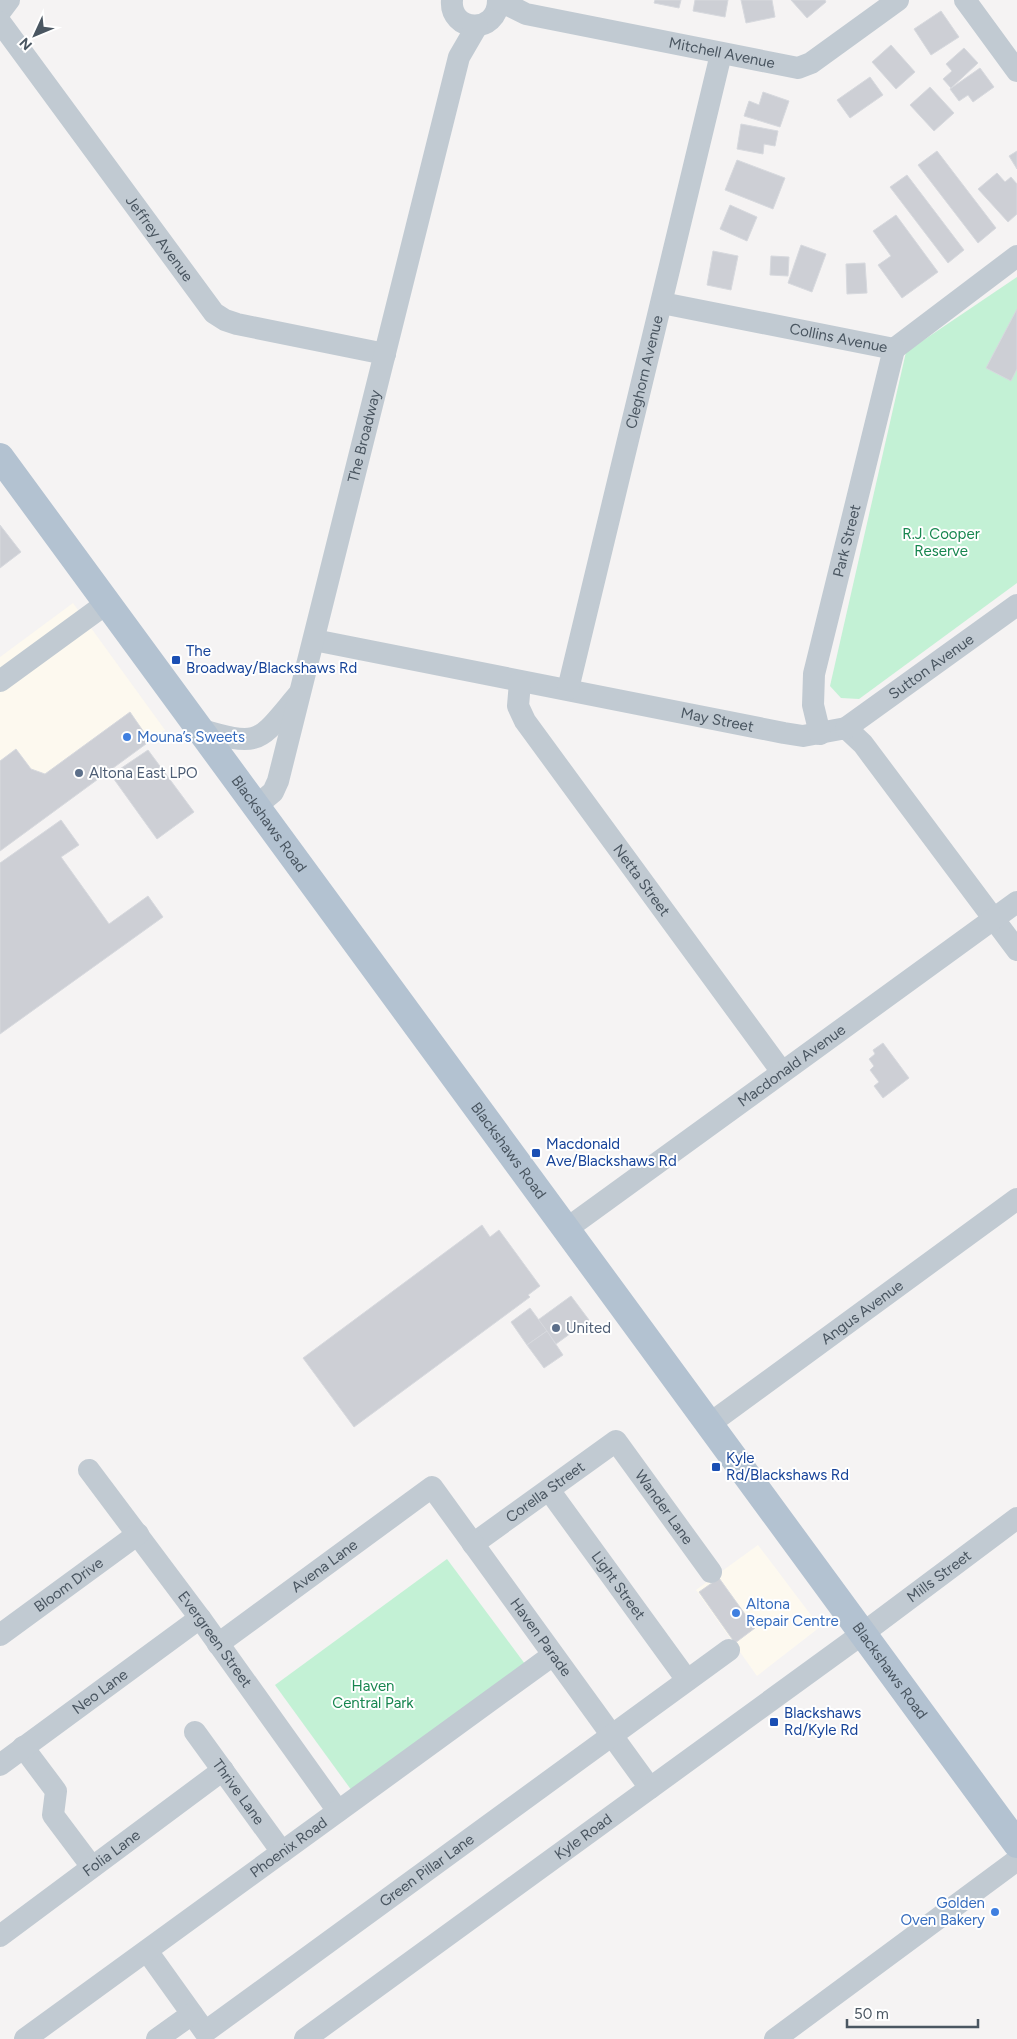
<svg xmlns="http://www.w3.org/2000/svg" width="1017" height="2039" font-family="Figtree,sans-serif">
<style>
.commercial{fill:#fdf9ef}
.green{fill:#c3f1d5}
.building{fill:#cdcfd5;stroke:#d7d9de}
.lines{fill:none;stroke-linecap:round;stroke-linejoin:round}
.minor{stroke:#c1cad2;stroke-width:22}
.major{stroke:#b3c2d1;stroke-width:28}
.transit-dot{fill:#1a4fb4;stroke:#fff;stroke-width:2}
.shop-dot{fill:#3f7fe0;stroke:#fff;stroke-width:2}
.service-dot{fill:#5c6f8a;stroke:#fff;stroke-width:2}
.labels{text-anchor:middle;stroke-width:4;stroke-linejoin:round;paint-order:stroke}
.street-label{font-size:15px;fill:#4a5661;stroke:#fff}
.park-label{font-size:15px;fill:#17864f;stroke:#fff}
.transit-label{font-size:15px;fill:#164399;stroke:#fff;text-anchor:start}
.shop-label{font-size:15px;fill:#366cbe;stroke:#fff;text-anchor:start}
.service-label{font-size:15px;fill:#4e5e75;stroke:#fff;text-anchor:start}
</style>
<rect width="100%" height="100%" fill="#f5f3f3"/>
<g class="commercial">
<path d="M73,603L165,730L0,851V657Z"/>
<path d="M758,1545L820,1627L757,1676L696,1590Z"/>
</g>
<g class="green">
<path d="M1017,277V583L859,699L841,698L830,686L906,352Z"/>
<path d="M447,1559L525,1664L352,1791L275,1685Z"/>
</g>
<g class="building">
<path d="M655,0H681L679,8L654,3Z"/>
<path d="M695,0H728L725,17L693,11Z"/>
<path d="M741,0H772L775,17L746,23Z"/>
<path d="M791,0H825L826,2L807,18Z"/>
<path d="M941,11L959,37L931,55L914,29Z"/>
<path d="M891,45L915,72L896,89L872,62Z"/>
<path d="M964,48L978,63L951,88L943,79L952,71L946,64Z"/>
<path d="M980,68L994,87L973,102L968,95L959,101L950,89Z"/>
<path d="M870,77L883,95L850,118L837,100Z"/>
<path d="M930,87L954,113L934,131L910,105Z"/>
<path d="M763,92L789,101L780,127L744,116L749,101L759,105Z"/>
<path d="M741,124L778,131L775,146L764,144L763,154L737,149Z"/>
<path d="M937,151L996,228L978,243L918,165Z"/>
<path d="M1017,151V169L1009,156Z"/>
<path d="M737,160L785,178L773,209L725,190Z"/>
<path d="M997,173L1005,182L1011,177L1017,184V214L1008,222L978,189Z"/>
<path d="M907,175L964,250L948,263L890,187Z"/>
<path d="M730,205L757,217L747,241L720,229Z"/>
<path d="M896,215L938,272L902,298L878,265L891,256L873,231Z"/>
<path d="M801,245L826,254L812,292L788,283Z"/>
<path d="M713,251L738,256L731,290L707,285Z"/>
<path d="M771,256L789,257L788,276L770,275Z"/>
<path d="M865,263L867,293L847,294L846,264Z"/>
<path d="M1017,309V369L1011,381L986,368Z"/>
<path d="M0,525L21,552L0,568Z"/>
<path d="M130,712L150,741L0,851V761L16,749L31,769L45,774Z"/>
<path d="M148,750L194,812L157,839L111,775Z"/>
<path d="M61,820L79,845L61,857L109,924L148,896L163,917L0,1034V863Z"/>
<path d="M883,1043L909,1078L883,1098L874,1086L879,1082L870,1070L874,1066L869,1059L875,1054L873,1050Z"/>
<path d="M482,1225L490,1237L499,1230L540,1286L528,1295L530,1297L354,1427L303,1358Z"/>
<path d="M571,1296L589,1320L556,1344L538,1320Z"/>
<path d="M530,1308L547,1331L527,1345L511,1322Z"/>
<path d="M547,1331L563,1355L544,1368L527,1345Z"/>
<path d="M719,1578L755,1628L735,1643L699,1592Z"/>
</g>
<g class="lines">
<g class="minor">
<path d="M452,0C449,32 498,36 498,0"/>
<path id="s1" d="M498,0L526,14L798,68L811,63L898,0"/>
<path d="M965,0L1017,71"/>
<path d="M0,12L9,0"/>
<path id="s2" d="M0,22L214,313L225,320L237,324L385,354"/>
<path id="s3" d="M662,303L894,349L1017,256"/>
<path id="s4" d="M314,640L784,733L803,736L846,728L863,744L1017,950"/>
<path d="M0,681L107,603"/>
<path id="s5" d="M520,682L518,706L525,721L782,1072"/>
<path id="s6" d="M568,689L721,54"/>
<path id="s7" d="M846,728L1017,605"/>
<path d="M199,729C262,748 258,742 299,694"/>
<path id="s8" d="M820,734L813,705L814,674L894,349"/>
<path id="s9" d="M255,807L273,792L278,781L459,57L477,26"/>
<path id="s10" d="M565,1230L1017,902"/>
<path id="s11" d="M708,1425L1017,1199"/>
<path id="s12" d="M89,1470L200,1618L338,1811"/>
<path id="s13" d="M549,1490L687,1680"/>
<path id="s14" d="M473,1544L616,1441L711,1572"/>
<path id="s15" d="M0,1635L138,1534"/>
<path id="s16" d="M218,1644L432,1487L650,1788"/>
<path id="s17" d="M195,1732L282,1852"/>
<path d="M23,1747L56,1791L53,1815L92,1867"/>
<path id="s18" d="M0,1765L200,1618"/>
<path id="s19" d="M0,1936L223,1770"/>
<path id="s20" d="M147,1951L205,2032L729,1650"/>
<path id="s21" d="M25,2039L553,1655"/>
<path d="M157,2039L192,2014"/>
<path id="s22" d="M305,2039L862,1634L1017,1518"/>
<path d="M775,2039L1017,1860"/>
</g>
<path class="major" id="s23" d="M0,457L1017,1844"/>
</g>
<g class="transit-dot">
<rect x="171" y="655" width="10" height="10" rx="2.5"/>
<rect x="531" y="1148" width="10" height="10" rx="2.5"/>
<rect x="711" y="1462" width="10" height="10" rx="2.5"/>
<rect x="769" y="1717" width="10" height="10" rx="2.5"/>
</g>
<g class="shop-dot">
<circle cx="127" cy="737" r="5"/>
<circle cx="736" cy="1613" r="5"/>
<circle cx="995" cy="1912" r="5"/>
</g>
<g class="service-dot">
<circle cx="79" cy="773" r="5"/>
<circle cx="556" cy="1328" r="5"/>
</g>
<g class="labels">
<g class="street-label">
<text dy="5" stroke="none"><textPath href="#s1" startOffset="231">Mitchell Avenue</textPath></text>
<text dy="5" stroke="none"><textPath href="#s2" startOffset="269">Jeffrey Avenue</textPath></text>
<text dy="5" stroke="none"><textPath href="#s3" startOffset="180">Collins Avenue</textPath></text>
<text dy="5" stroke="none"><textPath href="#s6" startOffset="326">Cleghorn Avenue</textPath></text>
<text dy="5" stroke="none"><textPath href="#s9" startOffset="391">The Broadway</textPath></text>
<text dy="5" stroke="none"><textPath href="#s8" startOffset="198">Park Street</textPath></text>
<text dy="5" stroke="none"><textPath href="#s7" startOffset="105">Sutton Avenue</textPath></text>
<text dy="5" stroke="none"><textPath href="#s4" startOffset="411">May Street</textPath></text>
<text dy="5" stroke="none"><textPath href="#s23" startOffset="455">Blackshaws Road</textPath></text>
<text dy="5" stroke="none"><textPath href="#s5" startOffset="238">Netta Street</textPath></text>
<text dy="5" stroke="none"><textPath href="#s10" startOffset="280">Macdonald Avenue</textPath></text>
<text dy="5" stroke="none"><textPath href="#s23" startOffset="860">Blackshaws Road</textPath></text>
<text dy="5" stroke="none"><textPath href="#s11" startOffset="191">Angus Avenue</textPath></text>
<text dy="5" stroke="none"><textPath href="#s14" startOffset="89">Corella Street</textPath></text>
<text dy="5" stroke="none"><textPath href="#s14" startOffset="258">Wander Lane</textPath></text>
<text dy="5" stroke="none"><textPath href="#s16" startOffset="132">Avena Lane</textPath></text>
<text dy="5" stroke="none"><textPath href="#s22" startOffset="785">Mills Street</textPath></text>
<text dy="5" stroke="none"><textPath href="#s15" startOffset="85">Bloom Drive</textPath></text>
<text dy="5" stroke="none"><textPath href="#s13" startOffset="118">Light Street</textPath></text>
<text dy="5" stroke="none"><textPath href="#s16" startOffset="451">Haven Parade</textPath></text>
<text dy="5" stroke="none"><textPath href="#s12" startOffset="211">Evergreen Street</textPath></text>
<text dy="5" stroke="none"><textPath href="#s23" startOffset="1505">Blackshaws Road</textPath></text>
<text dy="5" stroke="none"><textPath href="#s18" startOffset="124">Neo Lane</textPath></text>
<text dy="5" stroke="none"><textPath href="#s17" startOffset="74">Thrive Lane</textPath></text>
<text dy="5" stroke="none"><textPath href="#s22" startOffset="344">Kyle Road</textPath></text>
<text dy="5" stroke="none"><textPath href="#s21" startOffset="326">Phoenix Road</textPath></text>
<text dy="5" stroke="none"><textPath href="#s19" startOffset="139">Folia Lane</textPath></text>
<text dy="5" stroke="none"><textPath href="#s20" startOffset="374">Green Pillar Lane</textPath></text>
</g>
<g class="park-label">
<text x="941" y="539">R.J. Cooper<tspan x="941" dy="17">Reserve</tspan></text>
<text x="373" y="1691">Haven<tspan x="373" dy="17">Central Park</tspan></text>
</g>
<g class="transit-label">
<text x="186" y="656">The<tspan x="186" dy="17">Broadway/Blackshaws Rd</tspan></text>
<text x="546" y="1149">Macdonald<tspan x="546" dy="17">Ave/Blackshaws Rd</tspan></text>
<text x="726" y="1463">Kyle<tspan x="726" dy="17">Rd/Blackshaws Rd</tspan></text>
<text x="784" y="1718">Blackshaws<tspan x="784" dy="17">Rd/Kyle Rd</tspan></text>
</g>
<g class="shop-label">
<text x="137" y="742">Mouna’s Sweets</text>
<text x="746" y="1609">Altona<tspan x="746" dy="17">Repair Centre</tspan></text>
<text x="985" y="1908" text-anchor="end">Golden<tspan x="985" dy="17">Oven Bakery</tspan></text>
</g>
<g class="service-label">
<text x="89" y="778">Altona East LPO</text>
<text x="566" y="1333">United</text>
</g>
</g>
<g transform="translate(35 35) rotate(226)" stroke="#ffffff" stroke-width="4" paint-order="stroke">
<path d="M0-4L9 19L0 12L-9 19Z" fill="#4a5661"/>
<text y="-8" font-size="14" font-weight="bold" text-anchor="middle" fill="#4a5661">N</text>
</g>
<path d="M847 2019v8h131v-8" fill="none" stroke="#4a5661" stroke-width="2.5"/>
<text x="854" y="2019" font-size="15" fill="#4a5661" stroke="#ffffff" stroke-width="4" paint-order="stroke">50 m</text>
</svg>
